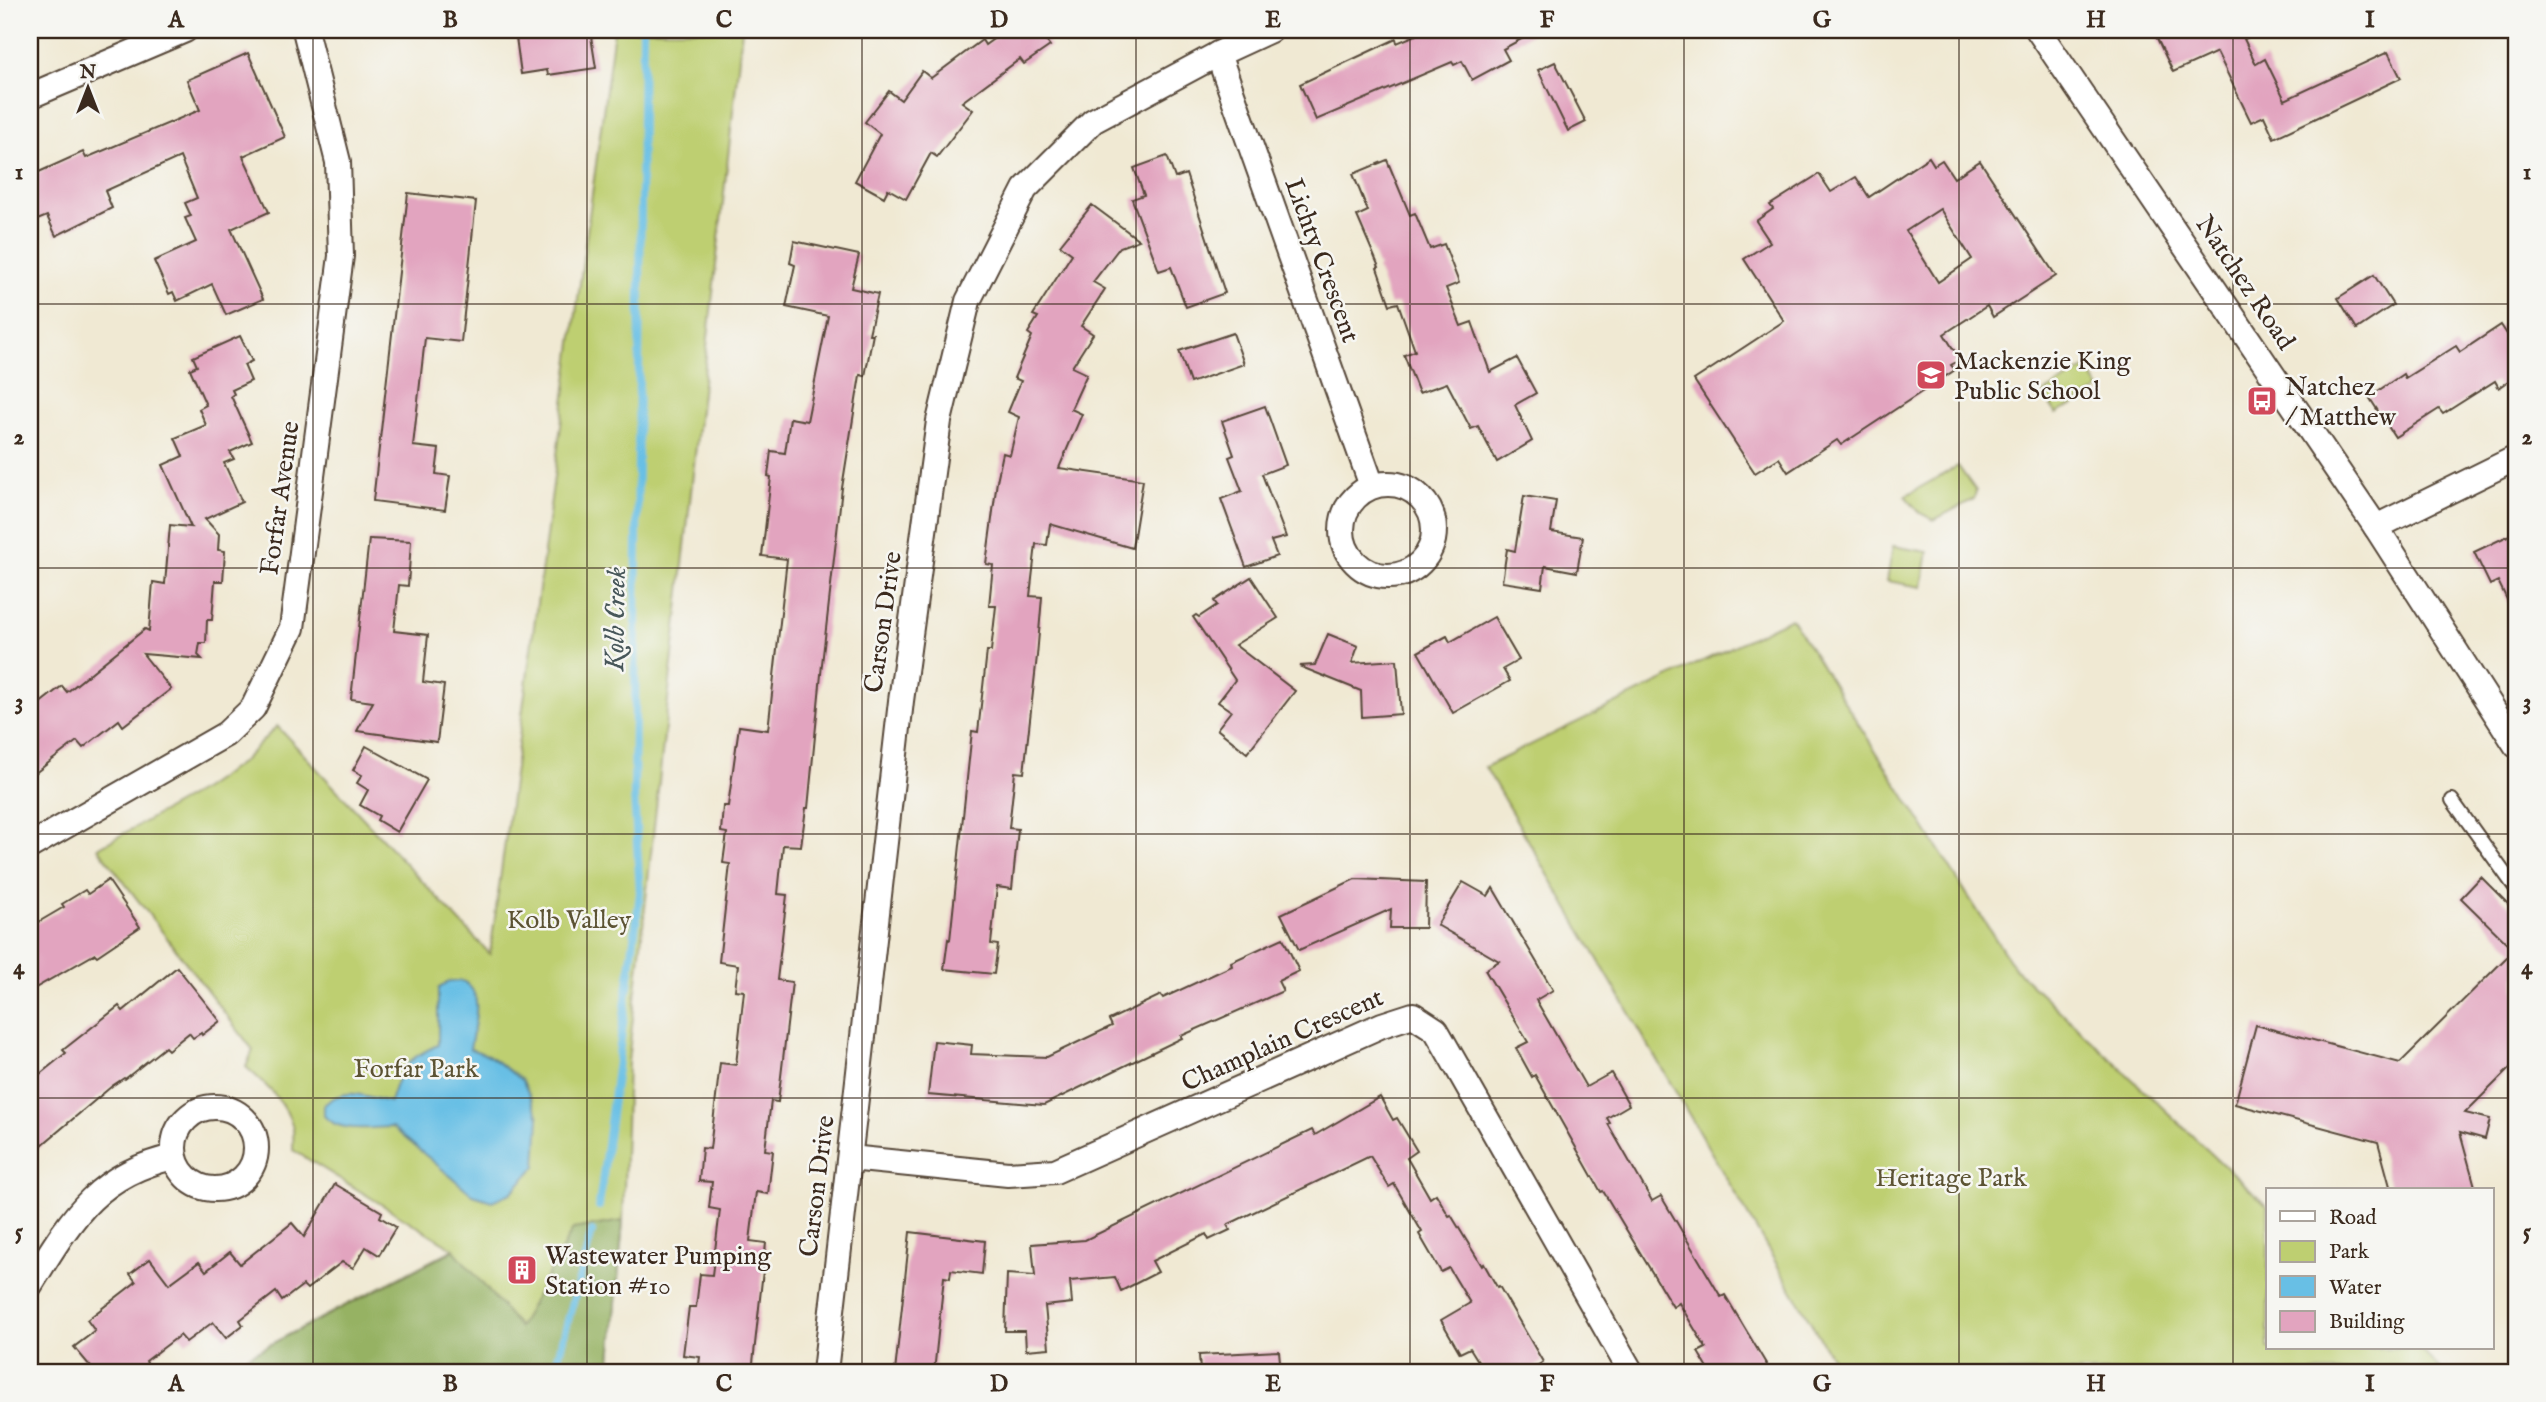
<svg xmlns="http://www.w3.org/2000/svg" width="2546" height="1402" font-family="'IM FELL English',serif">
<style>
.green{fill:#becf71;stroke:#7c7c48;stroke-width:2}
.forest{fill:#96b263;stroke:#686e40;stroke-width:2}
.water{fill:#68bfe5;stroke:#527482;stroke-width:2}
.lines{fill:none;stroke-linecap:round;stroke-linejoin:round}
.stream{stroke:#68bfe5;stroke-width:8}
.building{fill:#e2a4bf;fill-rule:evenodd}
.service-casing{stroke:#564739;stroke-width:16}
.minor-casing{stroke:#564739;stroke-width:28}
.service{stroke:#fff;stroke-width:12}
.minor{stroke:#fff;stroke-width:24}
.grid{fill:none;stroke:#3b2a1e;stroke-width:2;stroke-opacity:0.55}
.labels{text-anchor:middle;stroke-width:5;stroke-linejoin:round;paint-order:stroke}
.street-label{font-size:26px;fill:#3b2a1e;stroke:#f6f6f2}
.poi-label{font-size:26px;fill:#3b2a1e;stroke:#f6f6f2;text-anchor:start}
.park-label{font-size:26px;fill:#5c5333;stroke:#f6f6f2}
.water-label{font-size:28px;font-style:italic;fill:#48575a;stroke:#f6f6f2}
.neatline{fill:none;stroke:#3b2a1e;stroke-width:2.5}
.grid-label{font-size:23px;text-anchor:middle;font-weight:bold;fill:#3b2a1e}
</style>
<rect width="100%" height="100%" fill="#f6f6f2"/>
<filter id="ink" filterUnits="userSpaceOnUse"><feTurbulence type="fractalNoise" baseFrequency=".0143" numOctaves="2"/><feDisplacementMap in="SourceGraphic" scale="14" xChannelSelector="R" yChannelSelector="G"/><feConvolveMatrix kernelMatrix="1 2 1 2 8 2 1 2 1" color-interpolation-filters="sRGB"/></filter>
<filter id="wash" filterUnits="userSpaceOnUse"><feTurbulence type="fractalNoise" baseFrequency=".00686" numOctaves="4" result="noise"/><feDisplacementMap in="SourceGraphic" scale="28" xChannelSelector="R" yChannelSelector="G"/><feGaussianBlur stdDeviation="1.57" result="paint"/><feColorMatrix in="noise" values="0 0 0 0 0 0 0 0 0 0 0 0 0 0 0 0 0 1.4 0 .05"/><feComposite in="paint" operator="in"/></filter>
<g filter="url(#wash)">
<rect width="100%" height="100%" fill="#f0e9d3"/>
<g class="green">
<path d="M614,30H742L628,1062L623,1221L610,1372H217L454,1249L293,1150C293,1143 294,1135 293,1128C287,1103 264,1083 246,1067L253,1050L98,848L203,789L242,762L277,726L490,954Z"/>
<path d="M2087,368L2100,389L2056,414L2044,393Z"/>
<path d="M1958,466L1976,491L1974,499L1934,520L1920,513L1905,496Z"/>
<path d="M1893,546L1928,552L1922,587L1887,581Z"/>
<path d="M1791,618L2014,968L2268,1207V1348H2418L2444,1372H1840L1485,767Z"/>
</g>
<path class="forest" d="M623,1221L610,1372H217L454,1250L519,1327L573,1229Z"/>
<path class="water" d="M463,981C486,994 473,1027 470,1049L488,1055L523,1081L539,1117L536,1166L511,1193L492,1201L473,1195L392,1127C369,1127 341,1134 324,1116V1105C346,1085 365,1097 390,1102C400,1069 404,1060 438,1045V989L447,982Z"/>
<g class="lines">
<g class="stream">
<path d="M599,1206L640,893L634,795L643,30"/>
<path d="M554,1372L592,1232"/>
</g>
</g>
<g id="blocks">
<g class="building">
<path d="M515,30H590L596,68L548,75L547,70L521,74Z"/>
<path d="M1006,30H1038L1050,46L1024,64L1020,59L962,102L973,110L937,157L931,153L906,199L888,189L884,197L855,181L880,134L865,122L889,91L901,100L922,71L931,78L982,40L985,45Z"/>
<path d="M1428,30H1538L1503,49L1509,60L1472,80L1462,61L1454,65L1452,62L1316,120L1300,84L1396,39L1397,43Z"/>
<path d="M2153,30H2264L2244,39L2256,64L2265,59L2285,100L2388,52L2401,78L2274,138L2264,116L2251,122L2217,52L2173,72Z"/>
<path d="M248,53L285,137L243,156L269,212L231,229L263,299L226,315L212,284L177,301L173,292L169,294L154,261L196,242L185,218L191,216L185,203L197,198L180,157L105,191L112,208L56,236L47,216L30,223V176L83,152L86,158L200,110L187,80Z"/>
<path d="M1555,62L1586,122L1568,131L1538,70Z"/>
<path d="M1167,156L1175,178L1186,174L1225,293L1186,307L1171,267L1159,271L1132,199L1144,195L1134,168Z"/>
<path d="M1929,157L1934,165L1942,160L1954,178L1980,161L2056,276L1993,317L1987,306L1944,334L1960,360L1951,365L1955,370L1841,445L1837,440L1788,472L1779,458L1755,473L1694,380L1784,321L1744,259L1770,242L1756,221L1773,209L1770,205L1819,174L1831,192L1856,177L1869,197ZM1940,209L1972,259L1938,282L1906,231Z"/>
<path d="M1387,160L1410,215L1415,213L1430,249L1444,244L1459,283L1446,288L1461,326L1472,322L1490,372L1517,358L1536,393L1515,405L1532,441L1497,462L1478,426L1471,429L1447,383L1419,393L1404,355L1415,351L1398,303L1390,305L1377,268L1379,267L1357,216L1368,211L1353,174Z"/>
<path d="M408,193L476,201L461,342L425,338L413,446L439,449L436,474L450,476L445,510L373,501Z"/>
<path d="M1092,205L1139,240L1120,247L1093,282L1105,289L1081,326L1093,334L1072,367L1087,374L1071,409L1082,414L1059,468L1143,480L1132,548L1050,524L1047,545L1036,544L1030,596L1042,597L1037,656L1024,773L1015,772L1009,828L1018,829L1012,889L997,887L991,944L998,945L994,974L944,969L948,939L950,940L972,731L978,732L987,651H991L996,606H989L993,565L986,564L997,481L1003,453L1010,455L1019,417L1008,412L1021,381L1014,378L1032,336L1028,333L1038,317L1033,315L1072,254L1060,245Z"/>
<path d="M794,241L859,255L851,288L878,294L869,334H873L865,376L860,375L842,488L822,664L808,808H806L801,846L783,845L778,894L787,895L777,980L792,982L778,1102L771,1101L765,1150L773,1151L768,1194L756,1192L750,1241L766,1243L752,1372H698L700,1357L683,1355L689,1307H696L700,1274L712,1275L720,1210L709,1208L712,1182L699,1181L702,1148L710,1149L720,1063L736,1065L744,991L735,990L738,965L719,962L730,864L723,863L727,833L721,832L723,806H728L739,726L768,730L787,559L762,556L771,477L768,476L771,451L785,453L790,418L807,421L828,316L786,307L795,265L790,263Z"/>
<path d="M2374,275L2393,305L2357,329L2338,298Z"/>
<path d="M2501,325L2516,348V376L2499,388L2495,381L2443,414L2439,409L2395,437L2369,397L2403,374L2405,378L2456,346L2460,352Z"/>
<path d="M1233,333L1244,364L1190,383L1179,351Z"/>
<path d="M240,336L252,361L244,365L251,381L232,390L234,394L231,396L252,442L230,452L234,459L224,463L242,502L205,519L219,534L218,550L225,551L223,581H215L212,620H207L206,643H200L198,655L202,659L143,654L171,689L123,726L119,720L83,748L77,741L30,777V711L62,686L67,692L145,629L149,631L153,582L165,584L170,525L191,527L163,465L183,456L175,438L206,425L199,409L206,405L190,369L197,366L193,357Z"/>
<path d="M1265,406L1286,465L1262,474L1286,537L1271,541L1277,556L1246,567L1221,499L1242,491L1229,457L1234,455L1222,421Z"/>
<path d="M1524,496L1556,501L1551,532L1583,537L1577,572L1545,566L1542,588L1502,582L1507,549L1515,551Z"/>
<path d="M2516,532V618L2498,581L2490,585L2474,552Z"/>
<path d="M369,539L411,541L408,586L399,585L394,631L428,635L423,682L444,685L437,742L357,731L373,702L351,699Z"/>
<path d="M1251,577L1278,618L1235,645L1295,691L1247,753L1217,729L1231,711L1218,702L1235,680L1193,617L1196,615L1199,617L1217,605L1214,601Z"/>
<path d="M1494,617L1519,660L1503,669L1510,681L1453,713L1418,652L1447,636L1450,642Z"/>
<path d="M1328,634L1358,646L1352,663L1397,660L1401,714L1362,717L1361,691L1299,666L1315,665Z"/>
<path d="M366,746L427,780L397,832L377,820L379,816L360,805L368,790L357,783L362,775L353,770Z"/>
<path d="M2481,877L2516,912V1062L2465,1113L2490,1119L2485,1139L2460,1132L2476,1190H2391L2378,1142L2235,1104L2256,1025L2400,1063L2514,950L2461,898Z"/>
<path d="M1355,879L1426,882L1425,928H1390L1391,909L1299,950L1281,914Z"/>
<path d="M108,880L140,927L97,956L95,954L30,991V927L64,907L62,904L85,890L88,894Z"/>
<path d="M1463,882L1488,896L1493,888L1553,990L1536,1000L1586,1087L1611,1073L1629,1105L1607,1118L1610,1123L1608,1124L1652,1201L1661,1196L1721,1297L1725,1295L1771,1372H1710L1698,1352L1706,1348L1679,1303L1673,1307L1603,1191L1601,1192L1535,1075L1532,1077L1516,1048L1528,1042L1485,970L1499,961L1437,925Z"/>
<path d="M1283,938L1299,971L1278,981L1283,991L1181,1036L1182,1038L1044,1105L928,1095L934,1041L972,1045L971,1054L1047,1057L1112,1026L1109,1020L1161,995L1163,998L1232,966L1231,962Z"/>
<path d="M177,967L220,1021L202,1035L201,1033L193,1038L189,1033L168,1050L165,1047L125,1079L124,1078L112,1086L30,1155V1082L66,1053L63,1050L119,1006L123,1011Z"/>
<path d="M1380,1097L1393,1120L1397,1118L1417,1151L1407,1158L1430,1198L1436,1194L1449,1216L1451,1215L1482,1266L1484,1264L1497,1287L1499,1286L1543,1362L1527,1372H1485L1470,1348L1460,1353L1441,1320L1470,1303L1449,1268L1441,1272L1419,1234L1422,1232L1394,1184L1389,1187L1370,1156L1227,1225L1230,1230L1209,1240L1206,1234L1152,1261L1158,1272L1121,1291L1115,1277L1070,1281L1072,1303L1045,1306L1049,1348L1026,1350L1025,1331H1005L1007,1274L1035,1276L1032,1244L1085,1240L1312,1130L1315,1135Z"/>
<path d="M335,1184L382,1212L380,1217L396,1227L379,1255L366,1247L353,1268L342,1262L307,1289L303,1285L282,1301L276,1292L240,1320L243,1325L226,1338L213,1322L186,1342L180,1335L146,1361L147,1363L135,1372H95L74,1347L95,1331L87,1320L136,1282L130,1274L150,1259L169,1284L199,1262L206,1271L230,1252L240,1264L292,1223L304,1237Z"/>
<path d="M910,1232L985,1241L982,1274L951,1270L950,1278L944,1277L934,1372H895Z"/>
<path d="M1279,1351L1281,1372H1200L1199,1355Z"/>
</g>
</g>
</g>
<g filter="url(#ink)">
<use href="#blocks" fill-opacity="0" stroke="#564739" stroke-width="2"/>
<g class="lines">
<g class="service-casing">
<path id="service" d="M2452,800L2516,889"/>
</g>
<g class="minor-casing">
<g id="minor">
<path d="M2038,30L2376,527L2516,745"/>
<path d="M1218,54L1372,486"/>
<path d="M30,96L185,30"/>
<circle cx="1388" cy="530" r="46"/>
<path d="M2376,527L2516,458"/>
<path d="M30,846L226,734L253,708L292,628L341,256L338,162L305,30"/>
<circle cx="215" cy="1148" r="41"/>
<path d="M850,1158L1008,1174L1055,1171L1382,1025L1413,1015L1436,1030L1631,1372"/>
<path d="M30,1285C70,1221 95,1174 174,1157"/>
<path d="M825,1372L901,701L939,421L968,301L1025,189L1093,121L1218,54L1270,30"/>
</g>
</g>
<use href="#service" class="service"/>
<use href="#minor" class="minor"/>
</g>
</g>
<path class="grid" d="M313,30V1372M587,30V1372M862,30V1372M1136,30V1372M1410,30V1372M1684,30V1372M1959,30V1372M2233,30V1372M30,304H2516M30,568H2516M30,834H2516M30,1098H2516"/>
<defs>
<g id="school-square" transform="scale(1.575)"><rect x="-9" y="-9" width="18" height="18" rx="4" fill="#d1495b" stroke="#f6f6f2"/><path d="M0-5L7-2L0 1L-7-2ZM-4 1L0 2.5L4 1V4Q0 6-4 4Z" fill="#fff"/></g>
<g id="bus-square" transform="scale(1.575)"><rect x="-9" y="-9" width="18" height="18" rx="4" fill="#d1495b" stroke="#f6f6f2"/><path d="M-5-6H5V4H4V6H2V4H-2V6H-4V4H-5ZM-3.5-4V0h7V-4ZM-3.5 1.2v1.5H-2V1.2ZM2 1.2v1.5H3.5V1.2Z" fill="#fff"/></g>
<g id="building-square" transform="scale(1.575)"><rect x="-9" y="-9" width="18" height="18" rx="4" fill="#d1495b" stroke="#f6f6f2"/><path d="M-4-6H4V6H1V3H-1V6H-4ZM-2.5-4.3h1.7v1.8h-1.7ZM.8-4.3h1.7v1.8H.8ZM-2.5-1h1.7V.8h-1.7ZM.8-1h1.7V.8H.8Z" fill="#fff"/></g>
</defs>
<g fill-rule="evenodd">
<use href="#school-square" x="1931" y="375"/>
<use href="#bus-square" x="2262" y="401"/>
<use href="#building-square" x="522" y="1270"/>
</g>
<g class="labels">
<g class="street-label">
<text transform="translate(1323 260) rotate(70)" y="9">Lichty Crescent</text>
<text transform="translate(2246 282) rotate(56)" y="9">Natchez Road</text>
<text transform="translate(279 498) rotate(-82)" y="9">Forfar Avenue</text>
<text transform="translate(882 622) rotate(-82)" y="9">Carson Drive</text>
<text transform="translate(1282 1039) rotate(-24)" y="9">Champlain Crescent</text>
<text transform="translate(816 1186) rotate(-83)" y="9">Carson Drive</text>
</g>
<g class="poi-label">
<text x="1954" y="369">Mackenzie King<tspan x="1954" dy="30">Public School</tspan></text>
<text x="2285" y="395">Natchez<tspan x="2285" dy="30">/ Matthew</tspan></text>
<text x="545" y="1264">Wastewater Pumping<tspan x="545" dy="30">Station #10</tspan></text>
</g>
<g class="park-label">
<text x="569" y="928">Kolb Valley</text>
<text x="416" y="1077">Forfar Park</text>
<text x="1951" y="1186">Heritage Park</text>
</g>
<g class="water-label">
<text transform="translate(614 619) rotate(-89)" y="10">Kolb Creek</text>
</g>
</g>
<rect width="2546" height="1402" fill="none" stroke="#f6f6f2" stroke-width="77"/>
<rect x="2266" y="1188" width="228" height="161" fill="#f6f6f2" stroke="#aba49d" stroke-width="2"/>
<rect x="2280" y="1211" width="35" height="10" fill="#ffffff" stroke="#aba49d" stroke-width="2"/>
<text x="2329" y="1224" font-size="21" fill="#3b2a1e">Road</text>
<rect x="2280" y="1241" width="35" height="21" fill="#becf71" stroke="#aba49d" stroke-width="2"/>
<text x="2329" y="1258" font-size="21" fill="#3b2a1e">Park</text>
<rect x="2280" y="1276" width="35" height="21" fill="#68bfe5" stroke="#aba49d" stroke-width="2"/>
<text x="2329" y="1294" font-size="21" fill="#3b2a1e">Water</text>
<rect x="2280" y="1311" width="35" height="21" fill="#e2a4bf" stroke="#aba49d" stroke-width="2"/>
<text x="2329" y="1328" font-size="21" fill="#3b2a1e">Building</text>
<g transform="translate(88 88)" stroke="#f6f6f2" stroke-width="5" paint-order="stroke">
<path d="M0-5L12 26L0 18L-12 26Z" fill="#3b2a1e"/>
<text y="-10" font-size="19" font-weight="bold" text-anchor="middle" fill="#3b2a1e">N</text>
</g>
<rect x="38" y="38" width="2470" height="1326" class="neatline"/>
<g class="grid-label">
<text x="176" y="27">A</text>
<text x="450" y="27">B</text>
<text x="724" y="27">C</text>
<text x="999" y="27">D</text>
<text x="1273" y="27">E</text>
<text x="1547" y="27">F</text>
<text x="1822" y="27">G</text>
<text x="2096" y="27">H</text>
<text x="2370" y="27">I</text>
<text x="19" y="179">1</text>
<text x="2527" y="179">1</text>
<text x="19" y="444">2</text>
<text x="2527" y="444">2</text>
<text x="19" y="709">3</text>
<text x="2527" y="709">3</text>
<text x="19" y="974">4</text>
<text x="2527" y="974">4</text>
<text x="19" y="1239">5</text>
<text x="2527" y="1239">5</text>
<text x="176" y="1391">A</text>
<text x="450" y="1391">B</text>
<text x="724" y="1391">C</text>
<text x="999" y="1391">D</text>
<text x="1273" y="1391">E</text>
<text x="1547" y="1391">F</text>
<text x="1822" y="1391">G</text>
<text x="2096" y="1391">H</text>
<text x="2370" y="1391">I</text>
</g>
</svg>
